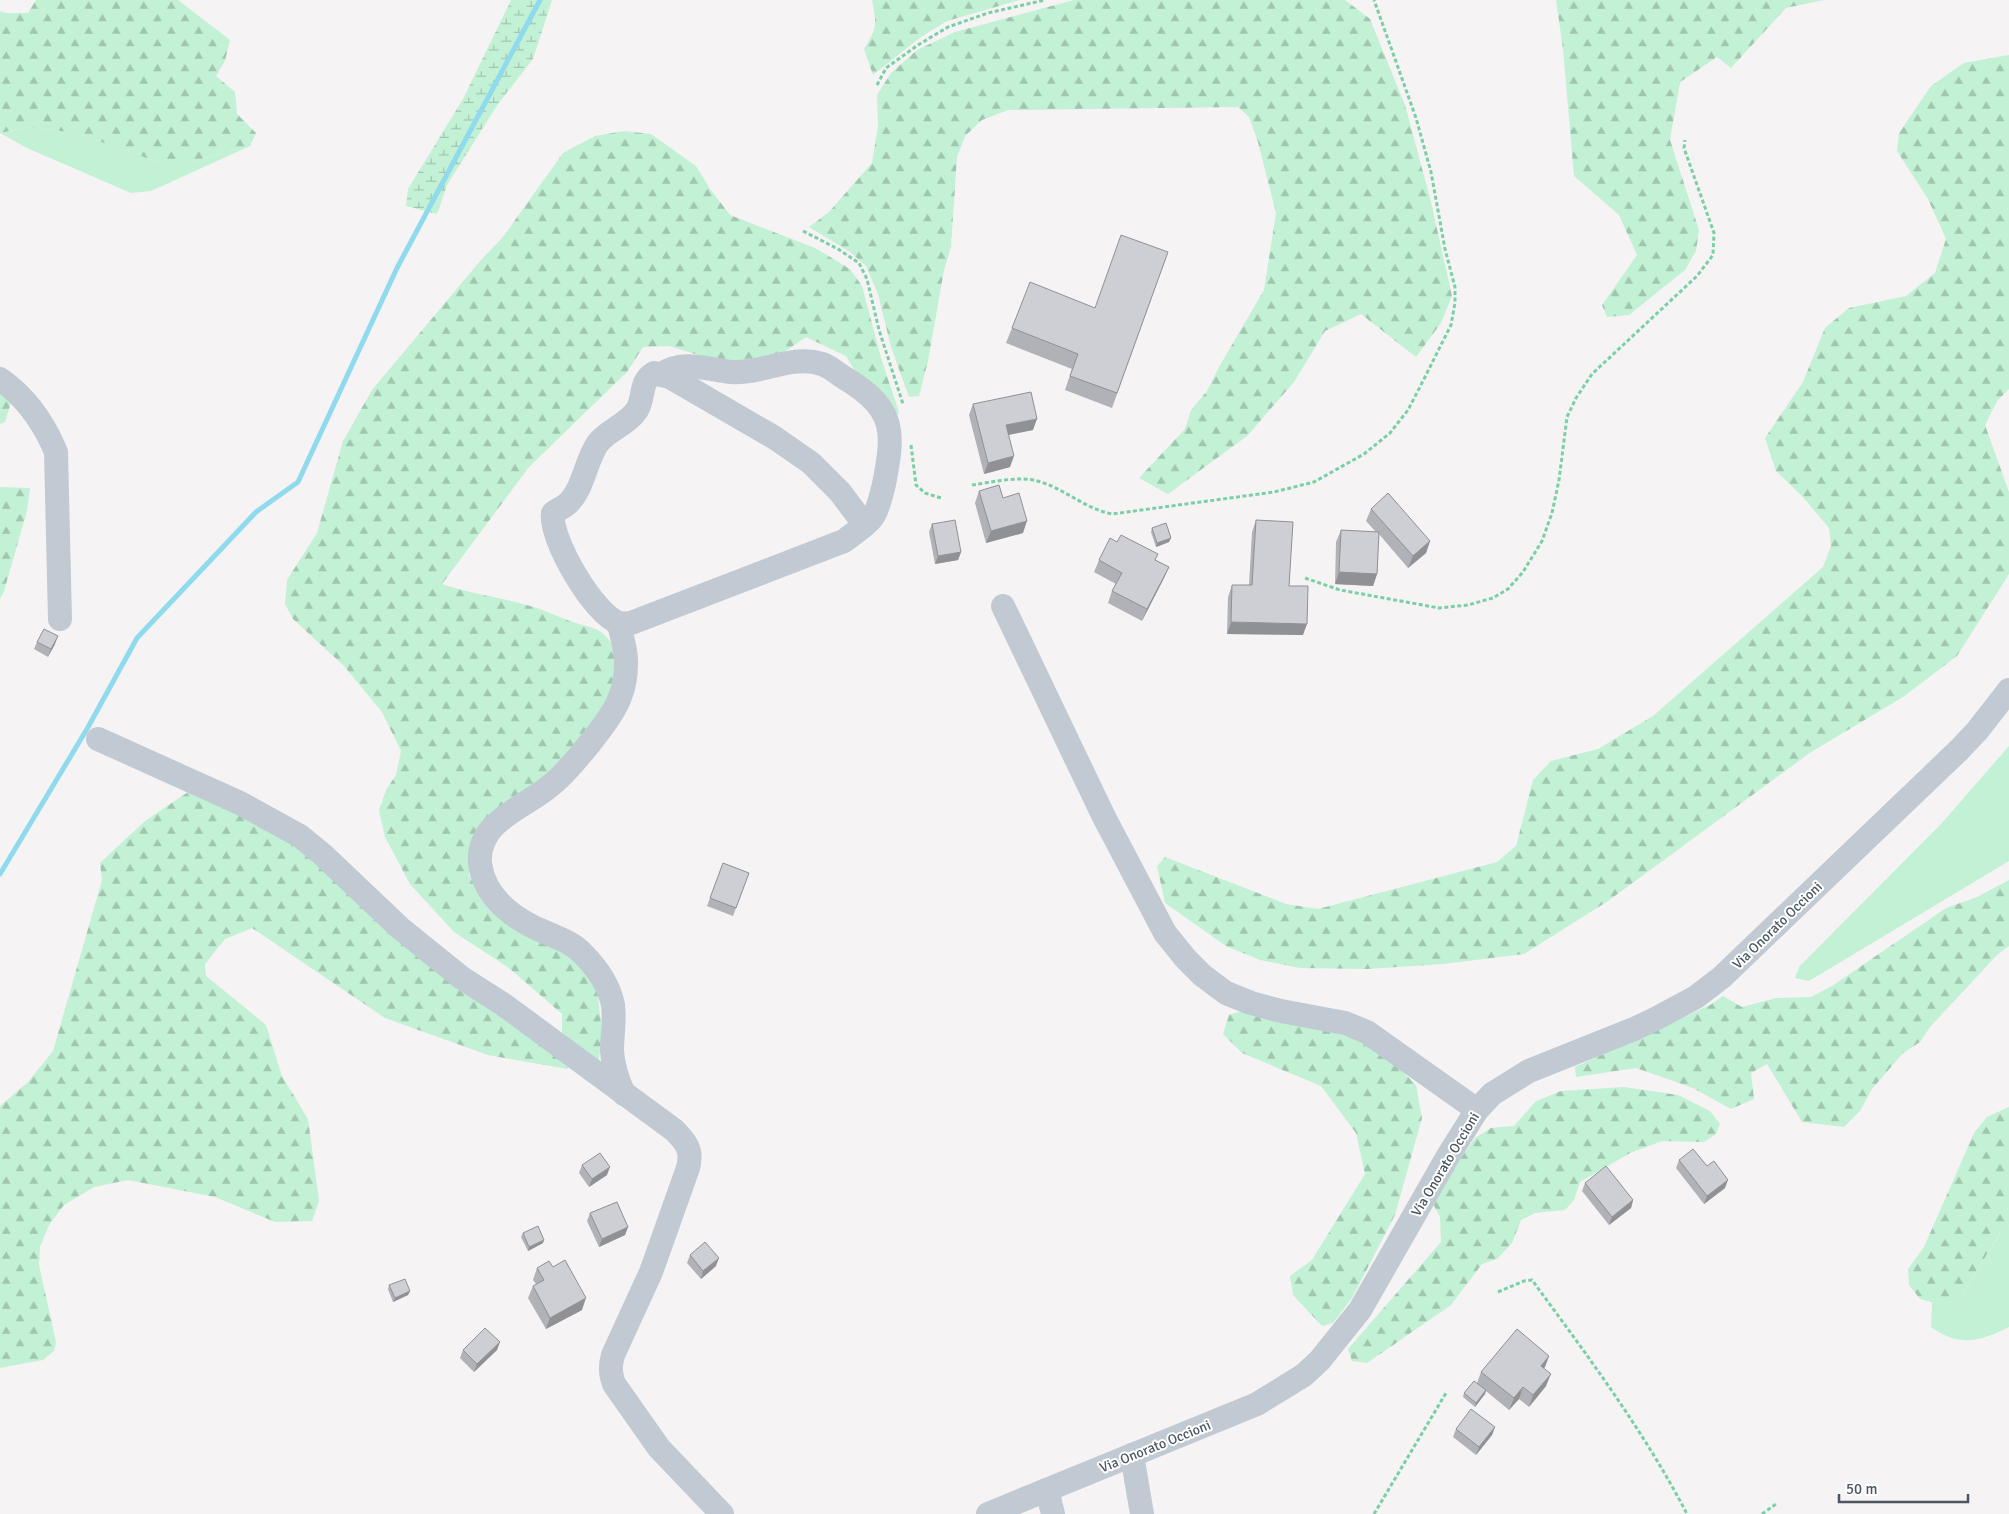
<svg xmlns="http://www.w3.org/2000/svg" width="2009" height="1514" font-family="Signika,sans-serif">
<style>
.grass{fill:#c3f1d5}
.forest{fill:url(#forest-firs)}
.wetland{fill:url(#wetland-marsh)}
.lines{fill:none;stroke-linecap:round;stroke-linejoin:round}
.stream{stroke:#90daee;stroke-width:5}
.path{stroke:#7ad0a6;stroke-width:3;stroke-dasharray:4 2.5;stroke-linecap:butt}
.minor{stroke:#c1cad2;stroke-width:24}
.wall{fill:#b0b2b7}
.shaded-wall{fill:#909195}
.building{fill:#cdcfd5;stroke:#909195}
.labels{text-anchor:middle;stroke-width:4;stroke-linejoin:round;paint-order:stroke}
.street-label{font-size:14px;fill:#4a5661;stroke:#fff}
</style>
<defs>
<pattern id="forest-firs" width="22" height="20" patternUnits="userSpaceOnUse" patternTransform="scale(1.25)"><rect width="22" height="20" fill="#c3f1d5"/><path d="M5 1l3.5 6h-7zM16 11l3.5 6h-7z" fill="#a0c6b0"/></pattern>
<pattern id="wetland-marsh" width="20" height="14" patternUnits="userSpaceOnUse" patternTransform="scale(1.25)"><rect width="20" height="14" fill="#c3f1d5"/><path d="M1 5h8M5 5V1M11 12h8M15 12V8" fill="none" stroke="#a0c6b0"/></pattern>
</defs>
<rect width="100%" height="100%" fill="#f5f3f3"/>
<g class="grass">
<path d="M29,127L76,133L161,163H187L250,146L151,191L131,193L27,148L0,133Z"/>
<path d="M2009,746V861L1809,981L1795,978L1799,967L1942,823Z"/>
<path d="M2009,1225V1327C1979,1342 1959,1347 1931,1327L1932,1302L1954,1308L2001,1232Z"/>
</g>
<g class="forest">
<path d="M36,0H178L230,40L225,61L216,76L235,92L237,114L256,133L250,146L187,163H161L76,133L29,127L0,133V11L6,13H28Z"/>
<path d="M872,0H1020L947,21L921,37L873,75L864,49C877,28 877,25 872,0Z"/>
<path d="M1074,0H1345L1370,19L1405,105L1431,202L1452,296L1441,323L1416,357L1361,314L1325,331L1294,382L1247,436L1168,494L1139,478L1185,429L1191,410L1207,391L1219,367L1264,290L1276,213L1258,142L1249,117L1238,107L1008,110L982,120L965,136L957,157L951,247L944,270L928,361L919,396L909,397L891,347L878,294L866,266L850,252L809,227L829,212L872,163L878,126L877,95L891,73L917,50L955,32Z"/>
<path d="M1556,0H1824L1786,8L1731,68L1717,57L1680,82L1670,140L1699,230L1696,251L1685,270L1629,315L1607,317L1602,305L1637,255L1619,215L1574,176L1563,49Z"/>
<path d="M2009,55V389L1997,401L1985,425L2009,492V574L1957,656L1903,697L1811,752L1608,901L1524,954L1443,964L1367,969L1300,968L1260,960L1226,946L1165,903L1157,866L1165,857L1286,904L1318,909L1497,862L1516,846L1533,780L1551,761L1598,749L1653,716L1823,567L1831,546L1829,528L1803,497L1776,471L1765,438L1803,382L1825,328L1849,308L1906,296L1935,273L1946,239L1928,199L1897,151L1899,133L1931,86L1964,63Z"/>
<path d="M624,131L651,134L696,166L710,189L730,215L815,248L850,269L862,286L882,361L899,412L894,421L863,385L846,356L806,337L761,368L721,362L669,346L643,347L627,372L529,467L442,584C468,593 497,597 523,604C540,608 556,616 573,622C581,625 594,627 601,632C667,685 509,807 473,839L469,875L482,899L515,926L577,960L597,988L602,1032L598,1068L562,1032V1014L509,968L454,932L410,884L385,837L379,810L386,790L396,775L401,751L382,712L344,666L293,619L285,604L287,580L317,533L343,441L372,390L481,260L503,237L563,153L595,136Z"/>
<path d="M0,383L12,399L5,422L0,424Z"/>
<path d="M0,487L30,488L27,511L4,591L0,599Z"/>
<path d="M194,788L274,827L572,1061L567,1069L488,1055L385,1018L252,928L225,939L205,964L206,976L266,1025L282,1076L308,1119L319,1201L312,1221L275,1222L215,1197L128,1180L94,1187L64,1205L49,1225L40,1247L39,1265L56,1342L54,1351L43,1360L0,1368V1106L28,1082L53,1051L102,880L100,863L145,821Z"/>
<path d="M2009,880V946L1997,955L1930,1027L1920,1042L1903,1053L1872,1089L1860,1111L1844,1127L1802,1122L1767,1064L1751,1073L1754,1099L1731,1109L1693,1088L1636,1068L1576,1077L1575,1067L1710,1005L1723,996L1742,1007L1776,998L1811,997L1832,986L1946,908L1977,897Z"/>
<path d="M1247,1009L1314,1025L1378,1047L1416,1085L1422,1118L1395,1215L1352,1298L1333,1323L1322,1326L1293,1295L1290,1276L1312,1260L1365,1174L1356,1133L1321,1086L1242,1053L1223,1034L1229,1015Z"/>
<path d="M1624,1087L1678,1095L1710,1111L1720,1124L1716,1134L1704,1142L1662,1141L1630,1153L1580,1182L1574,1200L1565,1210L1535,1213L1521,1220L1512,1243L1497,1259L1482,1264L1451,1305L1367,1363L1352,1361L1348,1349L1441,1242L1440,1217L1431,1200L1475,1138L1491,1128L1514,1126L1536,1101L1561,1091Z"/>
<path d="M2009,1107V1225L2000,1233L1954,1308L1920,1299L1909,1285L1908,1269L1924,1247L1974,1133L1987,1117Z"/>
</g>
<path class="wetland" d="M511,0H552L533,59L498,104L447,185L437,214L406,206L408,189L463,99Z"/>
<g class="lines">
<path class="stream" d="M0,874L87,729L137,638L256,512L298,482L397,268L540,0"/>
<g class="path">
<path d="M877,85L886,68L918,45L948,27L988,13L1045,0"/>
<path d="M803,231L838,249L859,263L867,279L879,330L903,404"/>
<path d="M911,445L916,485L925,493L941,498"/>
<path d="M972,485C994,482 1020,475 1041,482C1066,490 1086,509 1112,514L1274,492L1314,482L1364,454L1390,433L1408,410L1424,379L1451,325L1455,303V287L1445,249L1431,172L1416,118L1374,0"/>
<path d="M1305,578L1340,590L1439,608L1468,605L1493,598L1508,589L1523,572L1542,541L1552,513L1559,480L1567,417L1576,398L1592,374L1697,276L1713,255L1714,233L1684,148L1685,140"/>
<path d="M1498,1292L1524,1281L1532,1280C1587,1355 1644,1431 1687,1514"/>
<path d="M1374,1514L1446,1393"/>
<path d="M1762,1514L1776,1504"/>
</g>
<g class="minor">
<path d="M662,374C682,359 709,370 732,372C762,374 792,354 822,364C831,367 839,375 848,380C896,410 894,433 884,484C882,492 877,514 871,519C864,527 853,534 844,541L631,623C627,623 622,624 619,623C594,615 549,538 553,513C557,510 562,508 566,505C584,490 585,461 598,443C608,430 628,424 637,410C645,397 639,382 654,373L670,377L775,438L811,463L840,492L864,524"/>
<path d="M0,379C26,397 44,423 56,452L60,619"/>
<path d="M1003,606L1104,817L1165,933L1186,959L1202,975L1226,993L1251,1003L1281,1011L1345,1023L1367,1032L1477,1110"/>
<path d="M619,623C621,636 627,651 626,664C626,675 624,687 620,697C613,718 568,772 550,786C524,808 477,821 480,863C484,899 517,921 547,933C560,939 573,943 583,954C597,968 609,985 613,1005C615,1021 612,1036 612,1051C613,1066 618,1081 624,1094"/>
<path d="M98,739L240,803L300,836L322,854L400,928L462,978L504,1005L674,1130C686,1142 693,1150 688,1168L651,1272L613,1355C610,1366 610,1373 614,1384L659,1448L722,1514"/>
<path d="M1132,1455L1142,1514"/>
<path d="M1047,1490L1053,1514"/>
<path d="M988,1514L1257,1404L1304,1375L1320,1360L1360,1310L1448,1156L1477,1110L1492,1094L1529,1071L1634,1029L1655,1019L1696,997L1722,977L1959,750L1977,731L2009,690"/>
</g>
</g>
<g class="wall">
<path d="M1168,252L1112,408L1065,390L1072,369L1006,343L1012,328L1095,308Z"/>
<path d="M973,404L1033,430L1008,435L1010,467L984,474L969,415Z"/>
<path d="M979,491L1003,498L1023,533L986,543L975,503Z"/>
<path d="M1371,509L1430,541L1426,553L1408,568L1379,534L1377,574L1373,586L1335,584L1336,542L1341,530L1376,532L1366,521Z"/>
<path d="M1256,520L1289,586L1303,635L1227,634L1228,597L1232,585H1249L1252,532Z"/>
<path d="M932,524L961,552L958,560L935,564L929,532Z"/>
<path d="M1152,528L1169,542L1156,547L1151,532Z"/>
<path d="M1117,542L1156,560L1169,567L1164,578L1142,621L1108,603L1112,591L1116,584L1094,572L1099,560Z"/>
<path d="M37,642L55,644L48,657L34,649Z"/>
<path d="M723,863L749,873L733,916L707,906Z"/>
<path d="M1679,1160L1707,1166L1725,1188L1704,1204L1676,1168Z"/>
<path d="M582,1165L607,1175L589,1187L579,1173Z"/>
<path d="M1585,1183L1633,1200L1631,1208L1609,1225L1582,1191Z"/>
<path d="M590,1213L628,1227L625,1235L599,1247L587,1221Z"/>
<path d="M523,1233L543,1243L528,1251L521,1237Z"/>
<path d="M690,1255L716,1266L701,1279L687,1263Z"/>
<path d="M537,1268L582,1310L546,1329L528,1298L533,1286L536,1284L533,1280Z"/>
<path d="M389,1285L410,1291L408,1295L393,1302L388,1289Z"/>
<path d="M463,1350H497L474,1372L460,1358Z"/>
<path d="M1549,1356L1544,1368L1546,1386L1529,1407L1519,1399L1509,1410L1486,1391L1485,1394L1475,1407L1463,1397L1464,1393L1477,1383L1481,1372Z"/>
<path d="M1495,1427L1492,1435L1476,1455L1453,1437L1456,1429Z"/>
</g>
<g class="shaded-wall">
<path d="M1037,419L1033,430L1002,436L1006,425Z"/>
<path d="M1014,456L1010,467L984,474L988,463Z"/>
<path d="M1027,521L1023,533L986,543L991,531Z"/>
<path d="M1171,538L1169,542L1156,547L1157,543Z"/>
<path d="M1430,541L1426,553L1408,568L1413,556Z"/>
<path d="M961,552L958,560L935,564L938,556Z"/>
<path d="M1169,567L1164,578L1142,621L1147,609Z"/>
<path d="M1339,572L1377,574L1373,586L1335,584Z"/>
<path d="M1231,622L1307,624L1303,635L1227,634Z"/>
<path d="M58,636L55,644L48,657L51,649Z"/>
<path d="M610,1167L607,1175L589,1187L592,1179Z"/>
<path d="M1728,1180L1725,1188L1704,1204L1707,1196Z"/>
<path d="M1633,1200L1631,1208L1609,1225L1612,1217Z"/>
<path d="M628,1227L625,1235L599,1247L602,1239Z"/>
<path d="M544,1240L543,1243L528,1251L529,1247Z"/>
<path d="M719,1258L716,1266L701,1279L703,1271Z"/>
<path d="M410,1291L408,1295L393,1302L395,1298Z"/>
<path d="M586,1298L582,1310L546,1329L550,1318Z"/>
<path d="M500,1342L497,1350L474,1372L477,1364Z"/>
<path d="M1549,1356L1545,1367L1536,1377L1541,1366Z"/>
<path d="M1551,1374L1546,1386L1529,1407L1533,1395Z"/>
<path d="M1523,1387L1519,1399L1509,1410L1514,1398Z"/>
<path d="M1486,1390L1485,1394L1475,1407L1476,1403Z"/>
<path d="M1495,1427L1492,1435L1476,1455L1479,1447Z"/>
</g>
<g class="building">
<path d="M1121,235L1168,252L1117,393L1070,376L1078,354L1012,328L1030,282L1095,308Z"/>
<path d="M1031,392L1037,419L1006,425L1014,456L988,463L973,404Z"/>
<path d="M999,485L1003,498L1019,493L1027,521L991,531L979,491Z"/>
<path d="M1388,493L1430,541L1413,556L1371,509Z"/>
<path d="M955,520L961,552L938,556L932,524Z"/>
<path d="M1256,520L1293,522L1289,586H1308L1307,624L1231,622L1232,585H1252Z"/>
<path d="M1166,523L1171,538L1157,543L1152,528Z"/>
<path d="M1341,530L1379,532L1377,574L1339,572Z"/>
<path d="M1121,535L1158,554L1155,560L1169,567L1147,609L1112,591L1122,573L1099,560L1110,538L1117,542Z"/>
<path d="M44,629L58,636L51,649L37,642Z"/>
<path d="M723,863L749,873L736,908L710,898Z"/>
<path d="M1693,1149L1707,1166L1714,1161L1728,1180L1707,1196L1679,1160Z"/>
<path d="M600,1153L610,1167L592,1179L582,1165Z"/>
<path d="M1606,1166L1633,1200L1612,1217L1585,1183Z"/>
<path d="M617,1202L628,1227L602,1239L590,1213Z"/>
<path d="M538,1226L544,1240L529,1247L523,1233Z"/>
<path d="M705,1242L719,1258L703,1271L690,1255Z"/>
<path d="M565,1260L586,1298L550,1318L533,1286L544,1280L537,1268L549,1261L553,1267Z"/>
<path d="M405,1279L410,1291L395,1298L389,1285Z"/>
<path d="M485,1328L500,1342L477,1364L463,1350Z"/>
<path d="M1517,1329L1549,1356L1541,1366L1551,1374L1533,1395L1523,1387L1514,1398L1481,1372Z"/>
<path d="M1474,1381L1486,1390L1476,1403L1464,1393Z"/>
<path d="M1471,1409L1495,1427L1479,1447L1456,1429Z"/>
</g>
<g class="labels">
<g class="street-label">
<text transform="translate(1777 925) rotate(-44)" y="5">Via Onorato Occioni</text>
<text transform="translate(1445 1164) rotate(-59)" y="5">Via Onorato Occioni</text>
<text transform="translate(1155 1446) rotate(-22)" y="5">Via Onorato Occioni</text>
</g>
</g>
<path d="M1839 1494v8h129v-8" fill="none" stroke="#4a5661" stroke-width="2.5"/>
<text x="1846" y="1494" font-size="15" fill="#4a5661" stroke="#ffffff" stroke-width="4" paint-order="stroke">50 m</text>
</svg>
